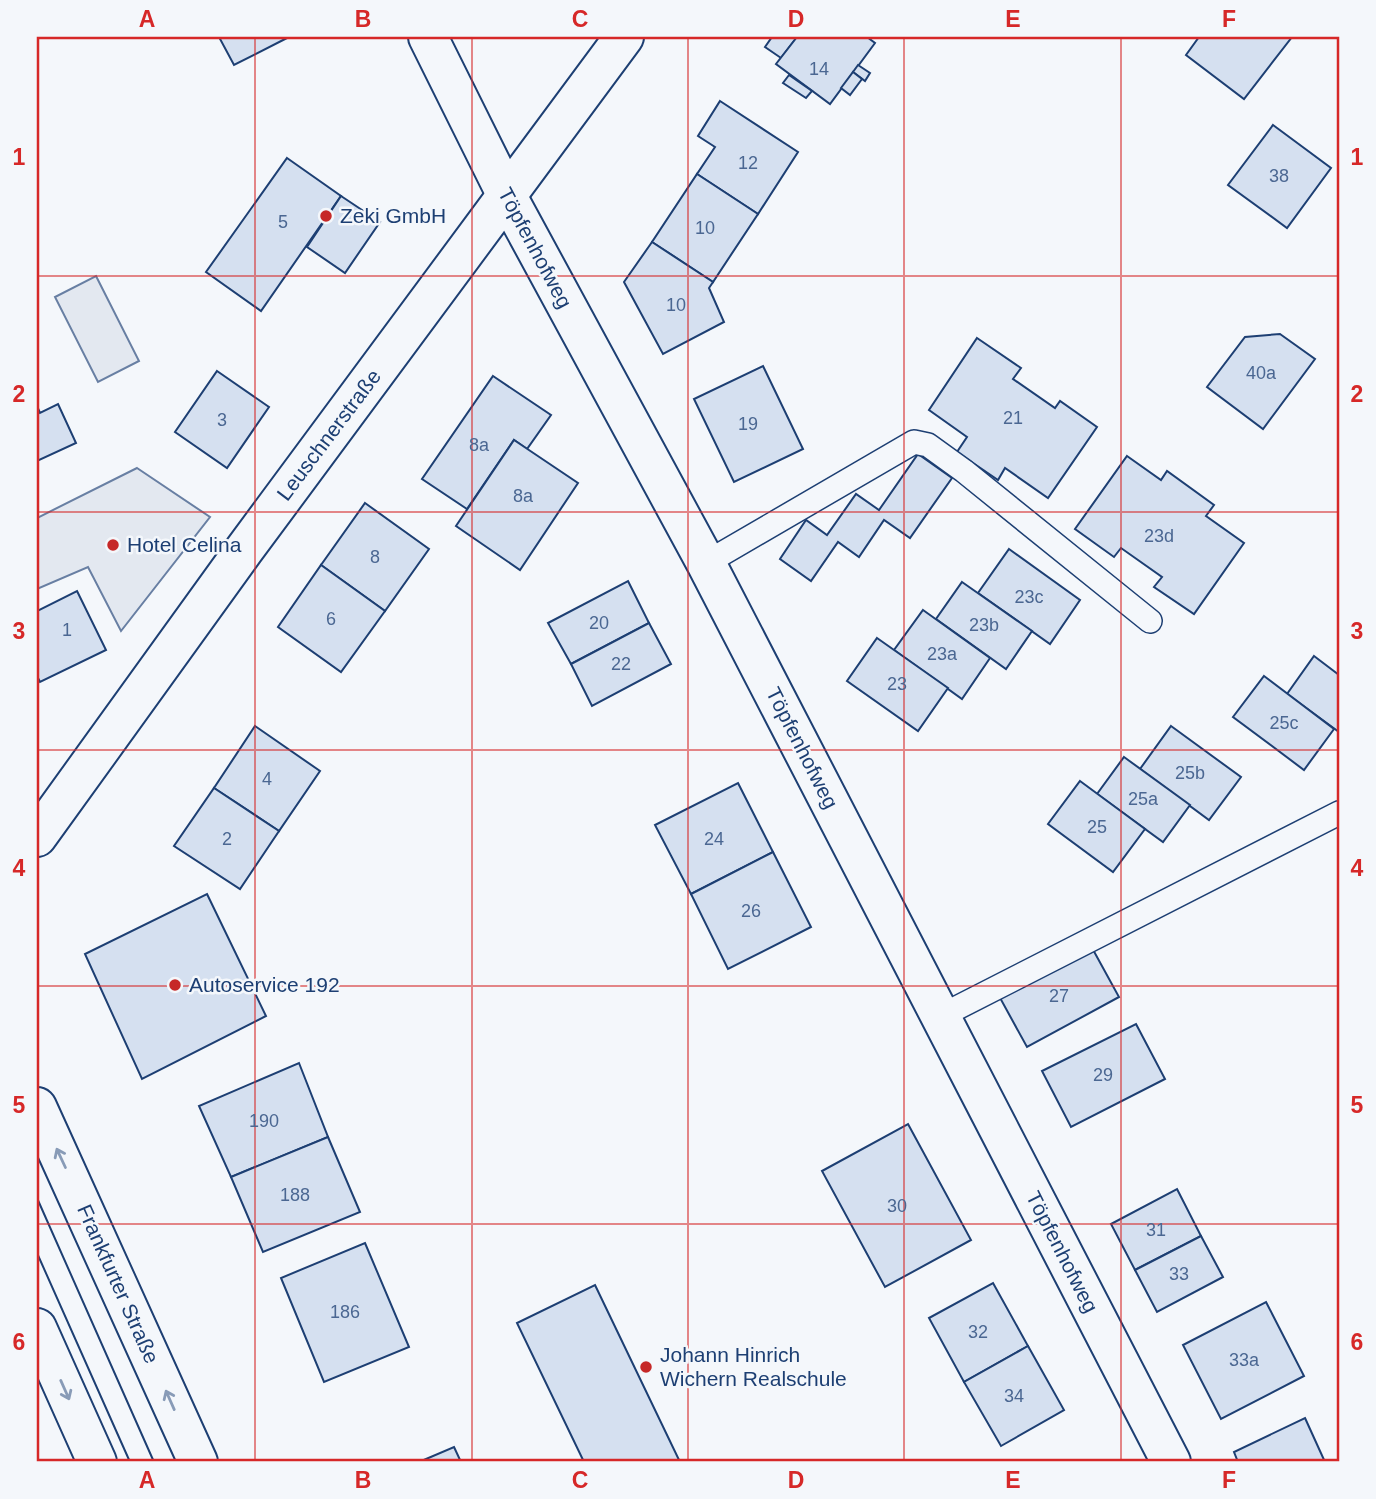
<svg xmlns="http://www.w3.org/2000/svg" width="1376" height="1499" font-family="Helvetica,sans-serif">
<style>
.parking{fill:#e3e8f0;stroke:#687fa3;stroke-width:2}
.building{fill:#d5e0f0;stroke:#1d3f73;stroke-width:2}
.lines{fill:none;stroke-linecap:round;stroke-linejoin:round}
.service-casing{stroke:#1d3f73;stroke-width:26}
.minor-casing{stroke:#1d3f73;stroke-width:42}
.secondary-casing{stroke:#1d3f73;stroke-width:42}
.service{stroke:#f4f7fb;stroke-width:23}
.minor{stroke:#f4f7fb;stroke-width:38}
.secondary{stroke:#f4f7fb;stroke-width:38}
.tram{stroke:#1d3f73;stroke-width:2}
.oneway{stroke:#889bb7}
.grid{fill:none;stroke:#d62828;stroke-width:2;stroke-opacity:0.55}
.poi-dot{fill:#c62828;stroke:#f4f7fb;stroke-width:2.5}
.labels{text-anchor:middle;stroke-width:5;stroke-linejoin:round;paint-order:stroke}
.number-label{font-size:18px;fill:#4b6792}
.poi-label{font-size:21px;fill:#1d3f73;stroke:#f4f7fb;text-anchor:start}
.street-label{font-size:21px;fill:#1d3f73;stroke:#f4f7fb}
.neatline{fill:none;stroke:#d62828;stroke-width:2.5}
.grid-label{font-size:23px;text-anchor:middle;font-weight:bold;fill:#d62828}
</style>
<rect width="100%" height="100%" fill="#f4f7fb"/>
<g class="parking">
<path d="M96,276L139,361L98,382L55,297Z"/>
<path d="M137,468L210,517L121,631L88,567L37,589V518Z"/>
</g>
<g class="building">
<path d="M219,37H289L234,65Z"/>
<path d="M772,37H797L781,58L765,47Z"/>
<path d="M797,37H867L875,43L830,104L776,64Z"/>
<path d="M1199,37H1292L1244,99L1186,55Z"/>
<path d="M858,65L870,73L865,81L853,72Z"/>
<path d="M853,72L862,79L850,95L841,88Z"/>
<path d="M789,75L812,91L806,98L783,83Z"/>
<path d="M720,101L798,152L758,214L697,174L715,147L698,136Z"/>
<path d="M1273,125L1331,168L1287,228L1228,185Z"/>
<path d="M287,158L341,196L261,311L206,272Z"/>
<path d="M697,174L758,214L713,282L652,242Z"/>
<path d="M341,196L380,222L345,273L307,247Z"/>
<path d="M652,242L713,282L709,288L724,322L663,354L624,282Z"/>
<path d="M1280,334L1315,359L1263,429L1207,387L1245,337Z"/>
<path d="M977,338L1021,368L1013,379L1055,408L1060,401L1097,427L1048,498L1005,468L998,480L957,452L967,437L929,410Z"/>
<path d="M763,366L803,449L734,482L694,399Z"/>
<path d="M217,371L269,407L227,468L175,432Z"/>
<path d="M493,376L551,415L527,449L514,440L467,509L422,479Z"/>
<path d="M58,404L76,443L37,461V406L40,413Z"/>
<path d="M514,440L578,483L520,570L456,526Z"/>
<path d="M918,454L952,478L910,538L884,520L859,557L838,542L811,581L780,559L806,520L827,535L856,494L879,510Z"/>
<path d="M1127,456L1161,480L1167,471L1214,505L1206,516L1244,543L1194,614L1154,587L1162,577L1121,548L1114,557L1075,529Z"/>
<path d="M365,503L429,549L385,611L321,565Z"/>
<path d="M1009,549L1080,600L1050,644L978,593Z"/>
<path d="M321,565L385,611L341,672L278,627Z"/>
<path d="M628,581L649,623L571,664L548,623Z"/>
<path d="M962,582L1032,631L1006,669L936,619Z"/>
<path d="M77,591L106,650L40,682L37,676V611Z"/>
<path d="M923,610L990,658L962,699L894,650Z"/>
<path d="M649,623L671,664L592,706L571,664Z"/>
<path d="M877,638L948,688L918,731L847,681Z"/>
<path d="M1314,656L1339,675V732L1287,694Z"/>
<path d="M1264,676L1334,729L1304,770L1233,717Z"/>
<path d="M255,726L320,771L279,831L214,788Z"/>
<path d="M1171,726L1241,777L1209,820L1140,769Z"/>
<path d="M1124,757L1190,805L1163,842L1097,794Z"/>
<path d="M1080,781L1145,829L1113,872L1048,824Z"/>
<path d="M738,783L773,852L691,894L655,825Z"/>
<path d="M214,788L279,831L240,889L174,846Z"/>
<path d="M773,852L811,927L728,969L691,894Z"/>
<path d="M207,894L266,1016L142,1079L85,954Z"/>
<path d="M1091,946L1119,997L1027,1047L999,996Z"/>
<path d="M1136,1024L1165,1079L1071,1127L1042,1071Z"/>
<path d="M299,1063L328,1137L231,1177L199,1106Z"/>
<path d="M908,1124L971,1240L885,1287L822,1171Z"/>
<path d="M328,1137L360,1212L263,1252L231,1177Z"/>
<path d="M1177,1189L1201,1236L1135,1270L1111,1224Z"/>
<path d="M1201,1236L1223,1277L1157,1312L1135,1270Z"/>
<path d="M365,1243L409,1347L324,1382L281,1278Z"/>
<path d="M993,1283L1028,1346L964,1382L929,1318Z"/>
<path d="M595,1285L680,1462H584L517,1323Z"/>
<path d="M1266,1302L1304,1376L1221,1419L1183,1345Z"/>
<path d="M1028,1346L1064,1410L1001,1446L964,1382Z"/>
<path d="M1305,1418L1325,1462H1238L1234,1452Z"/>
<path d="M454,1447L461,1462H419Z"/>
</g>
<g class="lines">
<g class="service-casing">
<g id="service">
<path d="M706,563L914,442L928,445L964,471L1150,621"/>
<path d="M941,1016L1339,813"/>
</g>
</g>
<g class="minor-casing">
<path id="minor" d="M428,37L507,196L706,563L1171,1462"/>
</g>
<g class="secondary-casing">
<g id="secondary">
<path d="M37,837L244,550L624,37"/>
<path d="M37,1107L198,1462"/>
<path d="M37,1328L97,1462"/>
</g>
</g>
<use href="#service" class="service"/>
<use href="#minor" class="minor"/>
<use href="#secondary" class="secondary"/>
<g class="tram">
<path d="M37,1198L154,1462"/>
<path d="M37,1253L130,1462"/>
</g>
</g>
<defs><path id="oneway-shaft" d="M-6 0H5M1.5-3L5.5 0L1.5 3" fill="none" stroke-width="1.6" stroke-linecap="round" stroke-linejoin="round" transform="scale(1.75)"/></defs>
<g class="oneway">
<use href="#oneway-shaft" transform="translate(61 1158) rotate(-115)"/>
<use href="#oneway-shaft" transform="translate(65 1390) rotate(66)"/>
<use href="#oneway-shaft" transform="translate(170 1400) rotate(-114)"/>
</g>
<path class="grid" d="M255,37V1462M472,37V1462M688,37V1462M904,37V1462M1121,37V1462M37,276H1339M37,512H1339M37,750H1339M37,986H1339M37,1224H1339"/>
<g class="poi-dot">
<circle cx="326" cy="216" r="7"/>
<circle cx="113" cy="545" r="7"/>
<circle cx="175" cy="985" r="7"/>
<circle cx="646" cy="1367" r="7"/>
</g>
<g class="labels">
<g class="number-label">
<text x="819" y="75">14</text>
<text x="748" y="169">12</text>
<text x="1279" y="182">38</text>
<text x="283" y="228">5</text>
<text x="705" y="234">10</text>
<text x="676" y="311">10</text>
<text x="1261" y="379">40a</text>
<text x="1013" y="424">21</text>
<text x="222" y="426">3</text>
<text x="748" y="430">19</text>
<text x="479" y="451">8a</text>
<text x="523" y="502">8a</text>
<text x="1159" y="542">23d</text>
<text x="375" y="563">8</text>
<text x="1029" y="603">23c</text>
<text x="331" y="625">6</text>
<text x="599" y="629">20</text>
<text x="984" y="631">23b</text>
<text x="67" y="636">1</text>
<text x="942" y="660">23a</text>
<text x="621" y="670">22</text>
<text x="897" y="690">23</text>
<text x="1284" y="729">25c</text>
<text x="1190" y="779">25b</text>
<text x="267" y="785">4</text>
<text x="1143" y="805">25a</text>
<text x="1097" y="833">25</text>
<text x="227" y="845">2</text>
<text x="714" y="845">24</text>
<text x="751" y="917">26</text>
<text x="1059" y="1002">27</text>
<text x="1103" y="1081">29</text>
<text x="264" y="1127">190</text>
<text x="295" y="1201">188</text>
<text x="897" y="1212">30</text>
<text x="1156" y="1236">31</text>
<text x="1179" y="1280">33</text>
<text x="345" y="1318">186</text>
<text x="978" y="1338">32</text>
<text x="1244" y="1366">33a</text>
<text x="1014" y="1402">34</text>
</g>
<g class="poi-label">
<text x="340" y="223">Zeki GmbH</text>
<text x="127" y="552">Hotel Celina</text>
<text x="189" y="992">Autoservice 192</text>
<text x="660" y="1362">Johann Hinrich<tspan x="660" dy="24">Wichern Realschule</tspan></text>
</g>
<g class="street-label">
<text transform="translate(535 248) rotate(62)" y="7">Töpfenhofweg</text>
<text transform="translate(329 435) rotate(-53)" y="7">Leuschnerstraße</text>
<text transform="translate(802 748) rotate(63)" y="7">Töpfenhofweg</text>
<text transform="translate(1062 1252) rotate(63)" y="7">Töpfenhofweg</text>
<text transform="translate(118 1284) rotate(66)" y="7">Frankfurter Straße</text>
</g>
</g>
<rect width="1376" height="1499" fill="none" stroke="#f4f7fb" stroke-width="77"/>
<rect x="38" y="38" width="1300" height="1422" class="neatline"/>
<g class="grid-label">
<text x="147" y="27">A</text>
<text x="363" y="27">B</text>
<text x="580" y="27">C</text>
<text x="796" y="27">D</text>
<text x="1013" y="27">E</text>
<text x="1229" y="27">F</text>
<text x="19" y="165">1</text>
<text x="1357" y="165">1</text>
<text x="19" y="402">2</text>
<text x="1357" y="402">2</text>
<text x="19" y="639">3</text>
<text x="1357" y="639">3</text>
<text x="19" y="876">4</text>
<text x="1357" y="876">4</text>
<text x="19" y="1113">5</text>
<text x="1357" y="1113">5</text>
<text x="19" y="1350">6</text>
<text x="1357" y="1350">6</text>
<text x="147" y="1488">A</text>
<text x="363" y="1488">B</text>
<text x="580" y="1488">C</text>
<text x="796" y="1488">D</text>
<text x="1013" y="1488">E</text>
<text x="1229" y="1488">F</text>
</g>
</svg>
